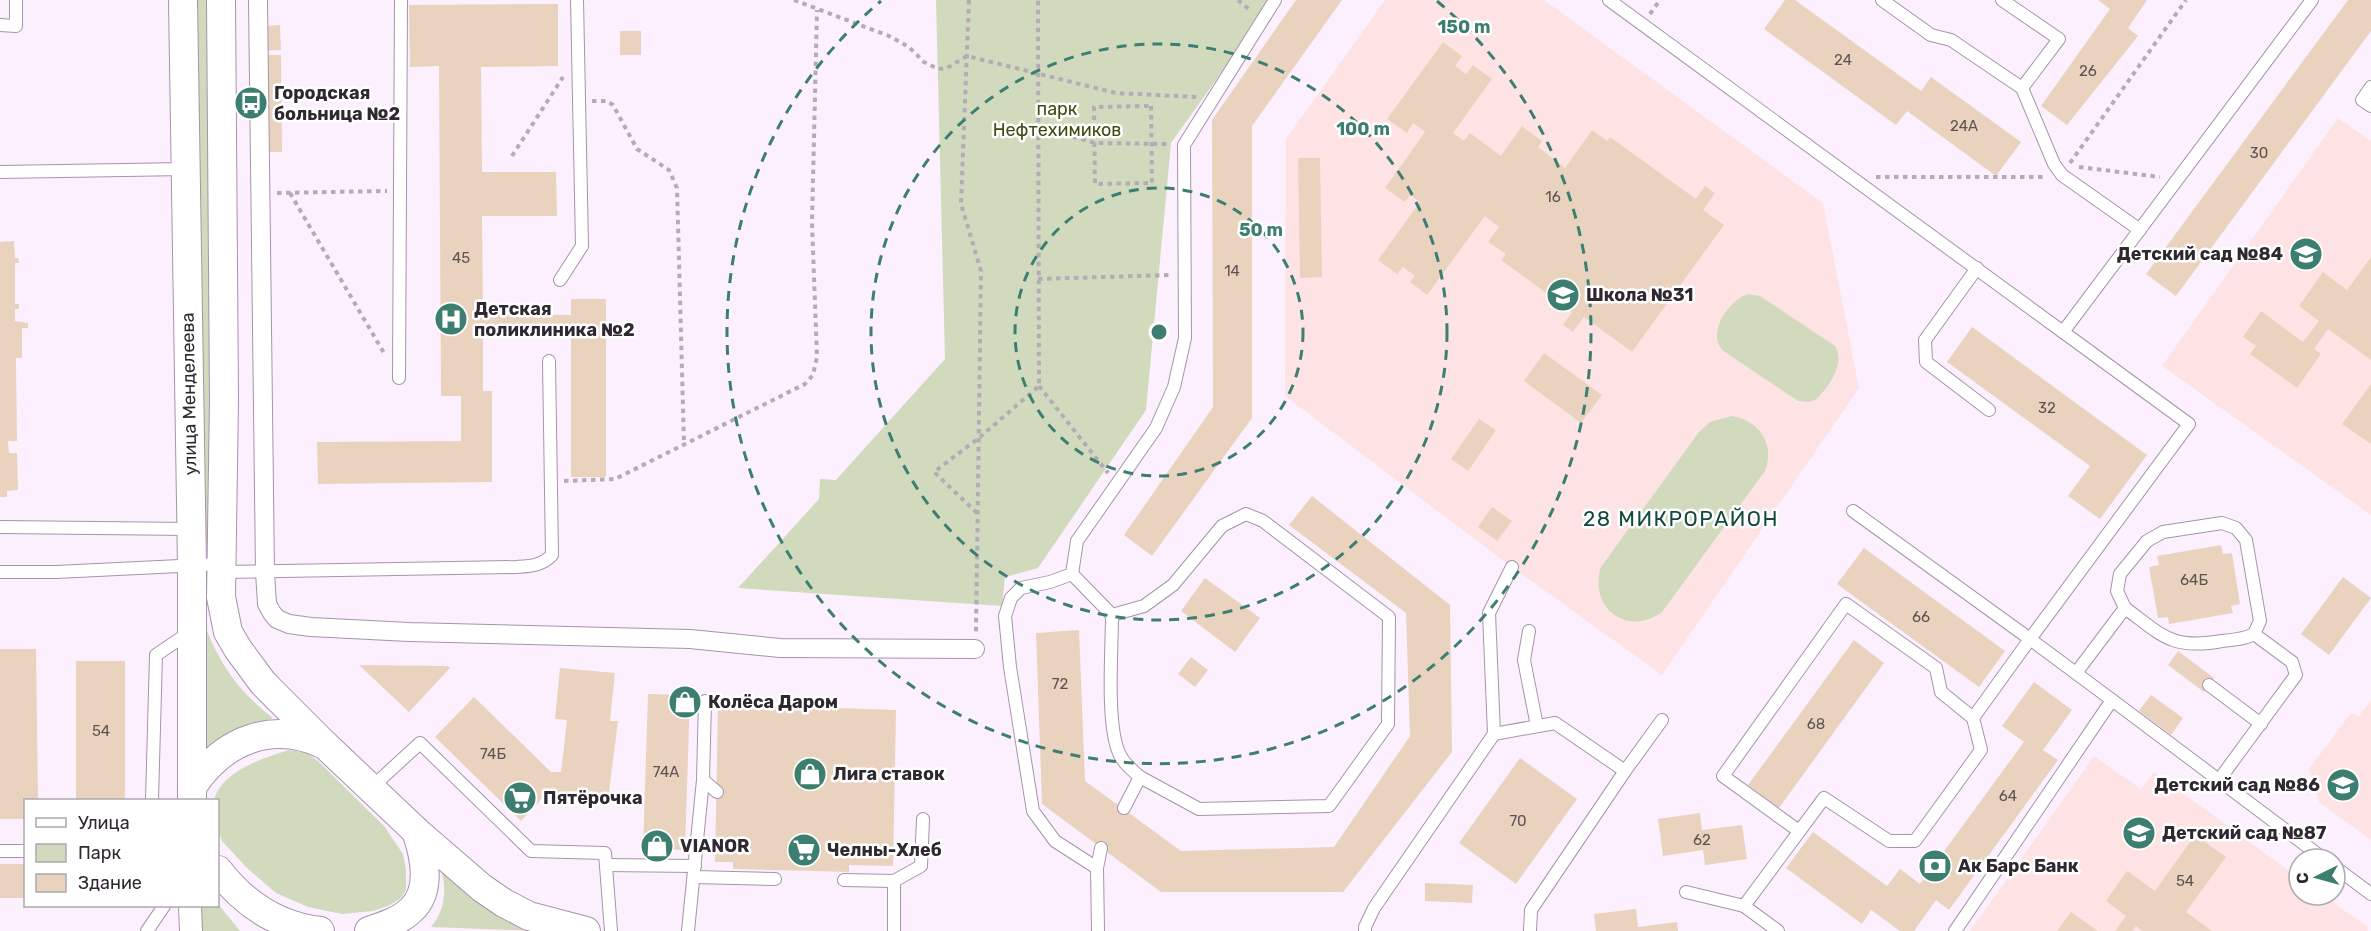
<svg xmlns="http://www.w3.org/2000/svg" width="2371" height="931" font-family="Rubik,sans-serif">
<style>
.education{fill:#fee3e5}
.green{fill:#d1dabd}
.building{fill:#e9d3be}
.lines{fill:none;stroke-linecap:round;stroke-linejoin:round}
.service-casing{stroke:#a694aa;stroke-width:14}
.pedestrian-casing{stroke:#a694aa;stroke-width:20}
.minor-casing{stroke:#a694aa;stroke-width:24}
.tertiary-casing{stroke:#a694aa;stroke-width:30}
.path{stroke:#b5abb7;stroke-width:4;stroke-dasharray:4.5 4.5;stroke-linecap:butt}
.service{stroke:#fff;stroke-width:12}
.pedestrian{stroke:#fff;stroke-width:18}
.minor{stroke:#fff;stroke-width:22}
.tertiary{stroke:#fff;stroke-width:28}
.ring{fill:none;stroke:#3c7e6f;stroke-width:3;stroke-dasharray:10 8}
.labels{text-anchor:middle;stroke-width:5;stroke-linejoin:round;paint-order:stroke}
.number-label{font-size:15px;fill:#5e5354}
.poi-label{font-size:18px;font-weight:bold;fill:#2f2831;stroke:#fff;text-anchor:start}
.park-label{font-size:18px;fill:#404c11;stroke:#fff}
.street-label{font-size:18px;fill:#2f2831;stroke:#fff}
.quarter-label{font-size:21px;letter-spacing:1.5px;fill:#124a3f;stroke:#fff}
.centre{fill:#3c7e6f;stroke:#fff;stroke-width:3}
.ring-label{font-size:18px;text-anchor:middle;font-weight:bold;fill:#3c7e6f;stroke:#fff;stroke-width:5;stroke-linejoin:round;paint-order:stroke}
</style>
<rect width="100%" height="100%" fill="#fcf0fe"/>
<g class="education">
<path d="M1385,0H1544L1823,203L1859,388L1662,675L1512,567L1285,396L1286,139Z"/>
<path d="M2338,118L2371,141V515L2162,366Z"/>
<path d="M2371,700V840L2319,802L2309,769L2351,713L2359,716Z"/>
<path d="M2094,756L2141,789L2154,772L2299,878V895H2323L2369,928L2367,931H1970Z"/>
</g>
<g class="green">
<path d="M193,0H208L214,544H200Z"/>
<path d="M936,0H1273L1171,143L1146,410L1038,568L1005,577L1002,606L738,588L819,499L820,479L836,480L945,359Z"/>
<path d="M1748,294L1760,296L1835,346C1846,364 1828,388 1815,400L1809,402L1798,401L1722,350C1707,332 1728,301 1748,294Z"/>
<path d="M1732,416C1760,421 1775,444 1765,471L1662,612C1627,638 1588,607 1601,567L1699,432L1710,422Z"/>
<path d="M205,625C218,663 241,694 273,718L249,727L201,758Z"/>
<path d="M289,750L308,753L320,763L384,826L403,854L406,869V890L400,899L388,906L373,911L342,914L308,907L276,893L246,867L222,841L218,830V800H214C222,771 263,758 289,750Z"/>
<path d="M440,865C472,901 492,919 540,931L431,927C446,908 447,889 440,865Z"/>
<path d="M218,904L240,931H201L200,906Z"/>
</g>
<g class="building">
<path d="M1296,0H1342L1252,126V418L1152,556L1124,535L1213,407L1212,120Z"/>
<path d="M1785,0H1795L1921,91L1931,77L2021,142L1996,176L1907,111L1896,125L1764,29Z"/>
<path d="M2098,0H2147L2128,28L2138,36L2067,125L2041,106L2110,9Z"/>
<path d="M2348,0H2371V31L2176,296L2146,274Z"/>
<path d="M558,4V66L481,67L482,172H556L557,216H482L483,314L571,315V299H606V477H571V325H483V391H492V482L318,484L317,442L461,441V396H441L439,66L410,67L409,5Z"/>
<path d="M280,25L281,50L264,51V26Z"/>
<rect x="620" y="31" width="21" height="24"/>
<path d="M1443,42L1462,56L1455,66L1466,74L1473,65L1492,79L1453,133L1464,141L1470,133L1501,156L1522,126L1542,141L1538,147L1565,168L1592,130L1607,141L1610,137L1696,199L1705,186L1715,193L1703,210L1724,225L1632,352L1584,317L1573,332L1563,325L1572,312L1501,260L1506,254L1488,242L1499,227L1485,216L1427,295L1410,282L1415,276L1403,267L1397,274L1378,260L1420,202L1410,195L1405,202L1385,188L1425,132L1413,123L1407,133L1387,119Z"/>
<path d="M264,55H281L282,152H264Z"/>
<path d="M1298,158H1320L1322,277L1300,278Z"/>
<path d="M14,241L15,258H18L19,263H15V304H19V309H15V321L28,323V328H22V358H16L17,441H8L9,453H17L18,490L7,491V497H0V242Z"/>
<path d="M2371,257V360L2328,329L2314,349L2321,354L2297,388L2250,354L2256,346L2243,337L2261,311L2303,342L2319,321L2299,306L2323,272L2347,290Z"/>
<path d="M1972,327L2147,455L2100,519L2068,496L2090,466L1947,362Z"/>
<path d="M1544,353L1602,395L1581,423L1524,381Z"/>
<path d="M2371,384V444L2342,424Z"/>
<path d="M1479,419L1496,430L1468,471L1451,459Z"/>
<path d="M1312,496L1450,605L1452,752L1343,892H1161L1042,804L1036,633L1079,630L1085,781L1181,851L1334,847L1410,736L1406,613L1289,525Z"/>
<path d="M1492,507L1512,521L1497,541L1478,527Z"/>
<path d="M2221,545L2223,554L2232,553L2240,604L2231,606L2233,613L2169,624L2168,617L2158,618L2149,567L2159,565L2157,556Z"/>
<path d="M1864,548L2005,651L1979,687L1837,584Z"/>
<path d="M2343,577L2371,598L2329,655L2301,634Z"/>
<path d="M1205,578L1260,618L1235,652L1181,611Z"/>
<path d="M1854,640L1884,663L1779,808L1748,785Z"/>
<path d="M0,649H36L38,800H26V819H0Z"/>
<path d="M2178,651L2214,678L2204,692L2168,665Z"/>
<path d="M1191,657L1208,670L1195,687L1178,674Z"/>
<rect x="76" y="661" width="49" height="139"/>
<path d="M359,665L448,666L450,668L409,712Z"/>
<path d="M560,668L615,673L610,721H618L608,800L548,792L521,821L435,737L474,697L551,772H561L567,720L555,719Z"/>
<path d="M2034,682L2072,710L2043,750L2058,760L1949,910L1936,900L1914,931H1900L1871,910L1862,924L1786,868L1813,832L1887,886L1900,869L1920,884L2024,742L2002,726Z"/>
<path d="M648,694L690,695L685,850L643,849Z"/>
<path d="M2151,695L2183,718L2171,735L2139,711Z"/>
<path d="M718,704L896,710L893,866L849,865V872L733,869V862H715Z"/>
<path d="M1520,758L1577,799L1516,884L1459,843Z"/>
<path d="M1700,813L1702,830L1742,825L1747,859L1705,865L1703,850L1663,856L1658,819Z"/>
<path d="M2195,835L2226,857L2186,912L2212,931H2142L2136,926L2132,931H2115L2126,916L2106,901L2127,871L2155,891Z"/>
<rect x="0" y="864" width="26" height="34"/>
<path d="M1425,883L1473,885L1472,903L1425,901Z"/>
<path d="M1636,909L1638,927L1677,922L1678,931H1596L1594,914Z"/>
<path d="M2071,912L2098,931H2057Z"/>
</g>
<g class="lines">
<g class="service-casing">
<g id="service">
<path d="M1609,0L2063,332L2312,0"/>
<path d="M1882,0L1931,35L1951,40L2022,88L2054,164L2062,175L2140,230"/>
<path d="M2002,0L2059,39L2022,88"/>
<path d="M0,25L16,26V0"/>
<path d="M2371,87L2362,100L2371,106"/>
<path d="M0,172L186,169"/>
<path d="M1977,268L1925,340L1926,362L1989,410"/>
<path d="M560,280L582,246L577,0"/>
<path d="M399,378L401,0"/>
<path d="M0,527L191,529"/>
<path d="M0,572H56L221,564"/>
<path d="M222,572L516,567C531,566 541,566 552,555L549,361"/>
<path d="M1072,574L1112,615C1112,650 1106,723 1119,753C1123,763 1132,770 1140,777L1124,808"/>
<path d="M1112,615L1144,606L1173,585L1222,526L1246,514L1263,521L1389,617L1388,724L1329,806L1199,809L1140,777"/>
<path d="M1529,631L1524,660L1537,726"/>
<path d="M2076,673L2125,608C2163,636 2172,650 2222,641C2233,640 2245,639 2254,634L2260,621L2246,540L2236,528L2222,523L2163,532L2147,541L2120,574L2117,591L2125,608"/>
<path d="M2209,685L2261,724"/>
<path d="M2112,700L2324,859"/>
<path d="M1494,734L1555,723L1625,771L1531,910L1530,931"/>
<path d="M1625,771L1662,720"/>
<path d="M703,780L717,792"/>
<path d="M2219,780L2296,675L2292,662L2254,634"/>
<path d="M371,788L420,743L531,851L605,853L611,931"/>
<path d="M152,800L156,655L190,632"/>
<path d="M1799,831L1723,776L1846,604L1936,668L1941,692L1973,718"/>
<path d="M0,851H26"/>
<path d="M606,865L695,866"/>
<path d="M2335,867L2371,894"/>
<path d="M1097,868L1055,841L1033,811L1010,667L1005,616L1011,598L1021,588L1050,582L1072,574L1077,541L1156,428L1174,387L1185,338L1184,145L1275,0"/>
<path d="M694,877L775,879"/>
<path d="M844,880L894,881V931"/>
<path d="M894,881L921,866L923,819"/>
<path d="M1686,892L1744,906"/>
<path d="M147,931L164,906"/>
<path d="M688,931L703,780L705,701"/>
<path d="M1098,931L1097,868L1101,848"/>
<path d="M1365,931V927L1374,908L1494,734L1489,613L1512,567"/>
<path d="M1778,931L1744,906L1824,798L1889,841H1915L1981,750L1973,718L2030,639L1853,511"/>
<path d="M1955,931L2112,700L2030,639L2189,424L2063,332"/>
</g>
</g>
<g class="pedestrian-casing">
<path id="pedestrian" d="M258,0L265,572L267,604L272,613L277,619L289,624L311,627L409,632L690,639L780,648L975,649"/>
</g>
<g class="minor-casing">
<path id="minor" d="M190,906L191,931"/>
</g>
<g class="tertiary-casing">
<g id="tertiary">
<path d="M183,0L192,566V800"/>
<path d="M221,0L224,400L221,597L228,632L238,649L263,683L325,745"/>
<path d="M192,787C223,740 272,720 325,745L416,831L482,888L504,903L529,916L586,931"/>
<path d="M218,870C244,904 277,926 320,931"/>
<path d="M369,931C383,926 400,921 411,910C433,890 424,854 416,831"/>
</g>
</g>
<g class="path">
<path d="M794,0L889,36L909,47L924,62L938,69L947,68L967,56L1116,93L1197,97"/>
<path d="M969,0L961,204L981,271L976,632"/>
<path d="M1238,0L1251,11"/>
<path d="M1650,14L1660,0"/>
<path d="M592,101H607L613,105L637,149L669,170L677,188L684,444"/>
<path d="M1151,106L1152,183L1095,184L1094,107Z"/>
<path d="M1038,127L1095,143L1169,144"/>
<path d="M512,156L563,77"/>
<path d="M2070,163L2186,0"/>
<path d="M2079,167L2160,177"/>
<path d="M1876,177H2045"/>
<path d="M277,193L387,191"/>
<path d="M290,193L384,353"/>
<path d="M1038,279L1169,275"/>
<path d="M1039,386L1108,473"/>
<path d="M564,481L615,479L805,384L813,375L817,357L812,223L817,10"/>
<path d="M977,513L934,472L979,438L1039,386L1038,0"/>
</g>
<use href="#service" class="service"/>
<use href="#pedestrian" class="pedestrian"/>
<use href="#minor" class="minor"/>
<use href="#tertiary" class="tertiary"/>
</g>
<g class="ring">
<circle cx="1159" cy="332" r="144"/>
<circle cx="1159" cy="332" r="288"/>
<path d="M1437 1A432 432 0 1 1 881 1"/>
</g>
<defs>
<g id="bus-disc" transform="scale(1.725)"><circle r="9.5" fill="#3c7e6f" stroke="#fff"/><path d="M-5-6H5V4H4V6H2V4H-2V6H-4V4H-5ZM-3.5-4V0h7V-4ZM-3.5 1.2v1.5H-2V1.2ZM2 1.2v1.5H3.5V1.2Z" fill="#fff"/></g>
<g id="school-disc" transform="scale(1.725)"><circle r="9.5" fill="#3c7e6f" stroke="#fff"/><path d="M0-5L7-2L0 1L-7-2ZM-4 1L0 2.5L4 1V4Q0 6-4 4Z" fill="#fff"/></g>
<g id="hospital-disc" transform="scale(1.725)"><circle r="9.5" fill="#3c7e6f" stroke="#fff"/><path d="M-5-5h3v3.5h4V-5h3V5h-3V1.5h-4V5h-3Z" fill="#fff"/></g>
<g id="shop-disc" transform="scale(1.725)"><circle r="9.5" fill="#3c7e6f" stroke="#fff"/><path d="M-5-2.5h2.3a2.7 3.5 0 0 1 5.4 0H5L5.5 6h-11ZM-1.5-2.5h3a1.5 2.3 0 0 0-3 0Z" fill="#fff"/></g>
<g id="supermarket-disc" transform="scale(1.725)"><circle r="9.5" fill="#3c7e6f" stroke="#fff"/><path d="M-6-5.5h2.5l.6 2H6L4.5 2H-2.5L-4.4-4H-6ZM-1.5 3.2a1.3 1.3 0 1 0 .1 0ZM3 3.2a1.3 1.3 0 1 0 .1 0Z" fill="#fff"/></g>
<g id="bank-disc" transform="scale(1.725)"><circle r="9.5" fill="#3c7e6f" stroke="#fff"/><path d="M-6-4H6V4H-6ZM0-2.3a2.3 2.3 0 1 0 0 4.6a2.3 2.3 0 1 0 0-4.6Z" fill="#fff"/></g>
</defs>
<g fill-rule="evenodd">
<use href="#bus-disc" x="251" y="103"/>
<use href="#school-disc" x="2306" y="254"/>
<use href="#school-disc" x="1563" y="295"/>
<use href="#hospital-disc" x="451" y="319"/>
<use href="#shop-disc" x="685" y="702"/>
<use href="#shop-disc" x="810" y="774"/>
<use href="#school-disc" x="2343" y="785"/>
<use href="#supermarket-disc" x="520" y="798"/>
<use href="#school-disc" x="2139" y="833"/>
<use href="#shop-disc" x="657" y="846"/>
<use href="#supermarket-disc" x="804" y="850"/>
<use href="#bank-disc" x="1935" y="866"/>
</g>
<g class="labels">
<g class="number-label">
<text x="1843" y="65">24</text>
<text x="2088" y="76">26</text>
<text x="1964" y="131">24А</text>
<text x="2259" y="158">30</text>
<text x="1553" y="202">16</text>
<text x="461" y="263">45</text>
<text x="1232" y="276">14</text>
<text x="2047" y="413">32</text>
<text x="2194" y="585">64Б</text>
<text x="1921" y="622">66</text>
<text x="1060" y="689">72</text>
<text x="1816" y="729">68</text>
<text x="101" y="736">54</text>
<text x="493" y="759">74Б</text>
<text x="666" y="777">74А</text>
<text x="2008" y="801">64</text>
<text x="1518" y="826">70</text>
<text x="1702" y="845">62</text>
<text x="2185" y="886">54</text>
</g>
<g class="poi-label">
<text x="274" y="99">Городская<tspan x="274" dy="21">больница №2</tspan></text>
<text x="2283" y="260" text-anchor="end">Детский сад №84</text>
<text x="1586" y="301">Школа №31</text>
<text x="474" y="315">Детская<tspan x="474" dy="21">поликлиника №2</tspan></text>
<text x="708" y="708">Колёса Даром</text>
<text x="833" y="780">Лига ставок</text>
<text x="2320" y="791" text-anchor="end">Детский сад №86</text>
<text x="543" y="804">Пятёрочка</text>
<text x="2162" y="839">Детский сад №87</text>
<text x="680" y="852">VIANOR</text>
<text x="827" y="856">Челны-Хлеб</text>
<text x="1958" y="872">Ак Барс Банк</text>
</g>
<g class="park-label">
<text x="1057" y="115">парк<tspan x="1057" dy="21">Нефтехимиков</tspan></text>
</g>
<g class="street-label">
<text transform="translate(189 394) rotate(-91)" y="6">улица Менделеева</text>
</g>
<g class="quarter-label">
<text x="1681" y="526">28 МИКРОРАЙОН</text>
</g>
</g>
<circle cx="1159" cy="332" r="9" class="centre"/>
<g class="ring-label">
<text x="1464" y="33">150 m</text>
<text x="1363" y="135">100 m</text>
<text x="1261" y="236">50 m</text>
</g>
<rect x="24" y="799" width="195" height="108" fill="#ffffff" stroke="#aca9ad" stroke-width="1.5"/>
<rect x="36" y="818" width="30" height="9" fill="#ffffff" stroke="#aca9ad" stroke-width="1.5"/>
<text x="78" y="829" font-size="18" fill="#2f2831">Улица</text>
<rect x="36" y="844" width="30" height="18" fill="#d1dabd" stroke="#aca9ad" stroke-width="1.5"/>
<text x="78" y="859" font-size="18" fill="#2f2831">Парк</text>
<rect x="36" y="874" width="30" height="18" fill="#e9d3be" stroke="#aca9ad" stroke-width="1.5"/>
<text x="78" y="889" font-size="18" fill="#2f2831">Здание</text>
<g transform="translate(2317 877) rotate(265)"><circle r="28" fill="#ffffff" stroke="#aca9ad" stroke-width="1.5"/>
<path d="M0-4.5L10 22L0 15L-10 22Z" fill="#3c7e6f"/>
<text y="-9" font-size="16" font-weight="bold" text-anchor="middle" fill="#2f2831">С</text>
</g>
</svg>
